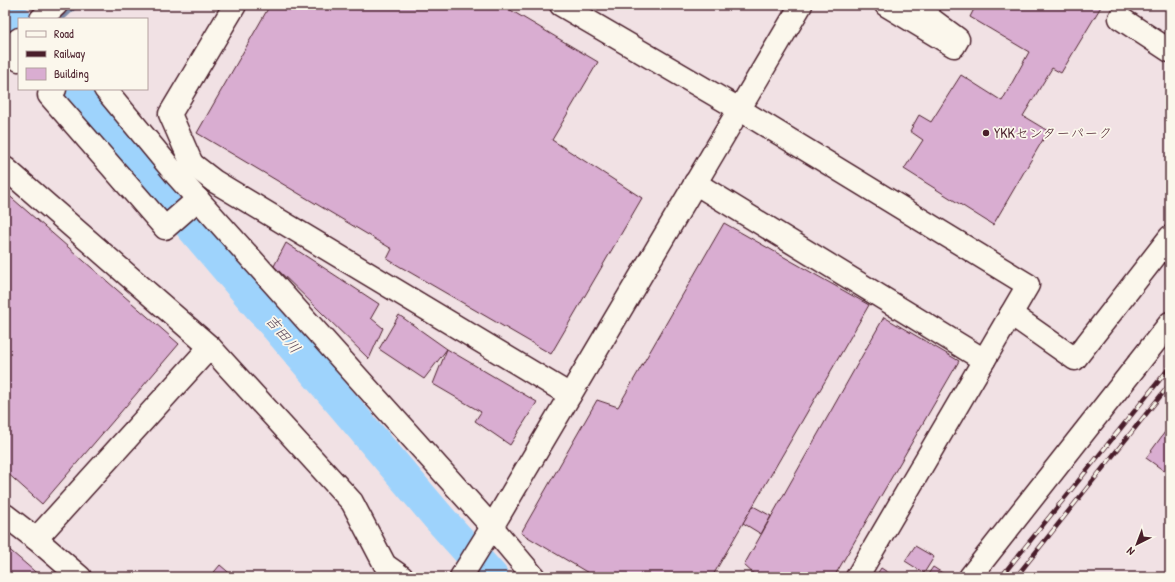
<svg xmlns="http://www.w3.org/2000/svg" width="1175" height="582" font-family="'Patrick Hand','Klee One',sans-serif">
  <rect width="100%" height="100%" fill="#f1e1e4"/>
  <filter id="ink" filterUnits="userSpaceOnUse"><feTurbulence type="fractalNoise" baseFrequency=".025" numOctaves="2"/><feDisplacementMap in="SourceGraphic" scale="8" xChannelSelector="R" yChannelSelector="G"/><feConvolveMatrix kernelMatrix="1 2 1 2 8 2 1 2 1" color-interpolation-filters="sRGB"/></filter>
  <g filter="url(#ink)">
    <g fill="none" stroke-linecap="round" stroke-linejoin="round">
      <path stroke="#7c8ba8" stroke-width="5.5" d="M61,19L76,5"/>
      <g stroke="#9ed3fc" stroke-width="33">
        <path d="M5,9L19,24"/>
        <path d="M75,89L439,518L492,577"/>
      </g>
    </g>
    <g fill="#d9add1" stroke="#4a1f2b">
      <path d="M270,5H502L598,62L552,140L642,198L551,354L387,259L392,249L197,133Z"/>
      <path d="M976,5H1102L1061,73L1052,68L1023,116L1048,131L993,225L904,169L923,140L910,131L919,115L931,122L961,75L1002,101L1029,52L970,17Z"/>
      <path d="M5,192L179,344L42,504L5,471Z"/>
      <path d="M724,223L869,305L712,577H595L521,533L597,400L618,407Z"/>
      <path d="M286,243L379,304L371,318L383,328L369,359L274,266Z"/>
      <path d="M399,315L447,349L424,379L379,349Z"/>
      <path d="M884,317L959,361L834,577H757L744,565Z"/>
      <path d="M447,349L537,402L510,445L475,421L481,412L433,384Z"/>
      <path d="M1170,425V475L1146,458Z"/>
      <path d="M753,506L771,516L761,534L743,523Z"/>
      <path d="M5,546L41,577H5Z"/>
      <path d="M915,546L934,557L924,573L905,561Z"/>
      <path d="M220,565L234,577H210Z"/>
      <path d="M933,567L944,574L943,577H926Z"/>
      <path d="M881,568L895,577H875Z"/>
    </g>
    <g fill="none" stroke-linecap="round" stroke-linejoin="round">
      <defs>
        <g id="minor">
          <path d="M561,5L739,109L1028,285L857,577"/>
          <path d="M886,5L954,46L958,39L931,19L920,5"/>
          <path d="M1120,18L1170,51"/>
          <path d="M41,19L56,5"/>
          <path d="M19,39L9,47L19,60"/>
          <path d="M55,89L49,95L165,228L198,199"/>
          <path d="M105,89L177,176L492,527L534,577"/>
          <path d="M192,164L214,181L570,395"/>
          <path d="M5,168L210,347L352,502L385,565L402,577"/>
          <path d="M181,173L192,164L170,114L235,5"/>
          <path d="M695,183L984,360"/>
          <path d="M1011,314L1075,359L1170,237"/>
          <path d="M5,515L36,539L80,577"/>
          <path d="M36,539L210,347"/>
          <path d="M461,577L489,532L801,5"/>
          <path d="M970,577L1170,323"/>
        </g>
      </defs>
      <use href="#minor" stroke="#4a1f2b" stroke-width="25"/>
      <use href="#minor" stroke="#fbf7ec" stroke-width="22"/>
      <defs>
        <g id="rail">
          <path d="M1001,577L1170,367"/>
          <path d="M1016,577L1170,384"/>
        </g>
      </defs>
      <use href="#rail" stroke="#4a1f2b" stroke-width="4.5"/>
      <use href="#rail" stroke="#fbf7ec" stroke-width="3" stroke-dasharray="9" stroke-linecap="butt"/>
    </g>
  </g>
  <circle fill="#4a1f2b" stroke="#fbf7ec" stroke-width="1.5" cx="986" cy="133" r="4"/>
  <g text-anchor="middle" stroke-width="3.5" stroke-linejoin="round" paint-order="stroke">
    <g font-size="14" fill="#4a1f2b" stroke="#fbf7ec" text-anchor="start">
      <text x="994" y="138">YKKセンターパーク</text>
    </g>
    <g font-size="15" font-style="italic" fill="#5f4c5f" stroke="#fbf7ec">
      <text transform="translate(283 334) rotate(50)" y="5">吉田川</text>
    </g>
  </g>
  <rect width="1175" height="582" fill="none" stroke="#fbf7ec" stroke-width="20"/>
  <rect x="10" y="10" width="1155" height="562" fill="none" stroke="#4a1f2b" stroke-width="1.5" filter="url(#ink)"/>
  <rect x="18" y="18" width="130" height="72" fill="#fbf7ec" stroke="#b4a19f"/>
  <rect x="26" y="31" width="20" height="6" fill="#fbf7ec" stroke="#b4a19f"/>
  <text x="54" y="38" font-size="12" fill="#4a1f2b">Road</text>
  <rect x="26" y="51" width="20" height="6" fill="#4a1f2b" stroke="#b4a19f"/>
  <text x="54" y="58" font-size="12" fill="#4a1f2b">Railway</text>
  <rect x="26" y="68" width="20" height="12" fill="#d9add1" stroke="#b4a19f"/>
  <text x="54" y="78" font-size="12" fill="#4a1f2b">Building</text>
  <g transform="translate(1137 544) rotate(222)" stroke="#fbf7ec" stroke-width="3" paint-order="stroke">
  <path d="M0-3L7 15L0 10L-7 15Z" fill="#4a1f2b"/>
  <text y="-6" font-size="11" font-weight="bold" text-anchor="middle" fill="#4a1f2b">N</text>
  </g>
</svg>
